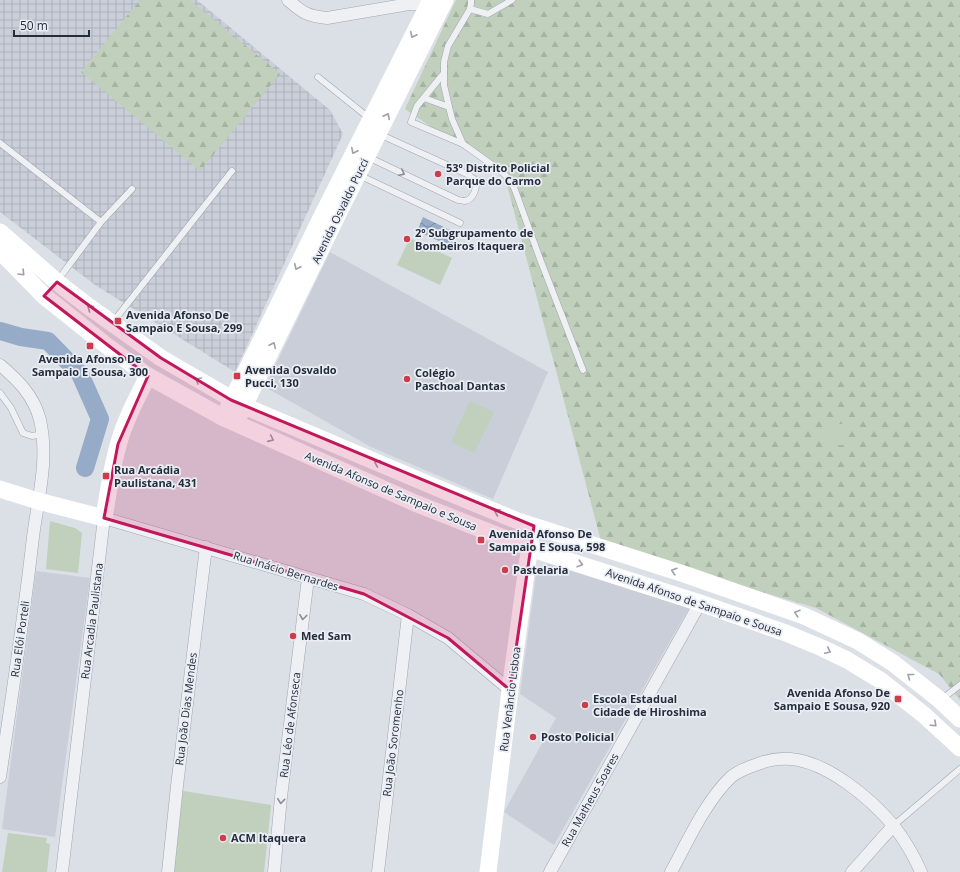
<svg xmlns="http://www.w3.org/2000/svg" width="960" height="872" font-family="'Open Sans',sans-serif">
  <defs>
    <pattern id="industrial-grid" width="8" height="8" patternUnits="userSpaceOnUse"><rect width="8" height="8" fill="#c9ced8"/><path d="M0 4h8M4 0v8" fill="none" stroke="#acb1ba"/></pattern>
    <pattern id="forest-firs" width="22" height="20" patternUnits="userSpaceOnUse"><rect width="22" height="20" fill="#c0d0bc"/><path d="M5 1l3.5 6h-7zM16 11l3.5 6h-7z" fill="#a5b3a2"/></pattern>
    <pattern id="water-waves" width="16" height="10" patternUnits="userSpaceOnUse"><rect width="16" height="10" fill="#95abc7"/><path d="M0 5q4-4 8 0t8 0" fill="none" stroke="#798ba3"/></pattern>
  </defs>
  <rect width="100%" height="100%" fill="#dbdfe6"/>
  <g fill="#c9ced8">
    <path d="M330,252L548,372L493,499L371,447L265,387Z"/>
    <path d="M549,564L689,608L554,845L504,812L556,718L520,694L537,567Z"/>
    <path d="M36,571L90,578L55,837L2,829Z"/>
  </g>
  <path fill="url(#industrial-grid)" d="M0,0H197L330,110L343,134L235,372L95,285L0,212Z"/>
  <g fill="url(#forest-firs)">
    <path d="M140,0H190L280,74L200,171L81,72Z"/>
    <path d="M456,0H960V700L939,674L816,608L602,545L505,177L405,109Z"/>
  </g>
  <g fill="#c0d0bc">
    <path d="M410,238L452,258L440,285L397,265Z"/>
    <path d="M470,401L494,412L474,453L451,442Z"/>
    <path d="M823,424H845L846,445L824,446Z"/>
    <path d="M50,521L75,528L82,533L78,573L46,569Z"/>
    <path d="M183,791L271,805L264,872H174Z"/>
    <path d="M8,833L47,838L46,843L50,844L47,872H2Z"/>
  </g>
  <path fill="url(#water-waves)" d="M423,217L458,234L452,247L417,231Z"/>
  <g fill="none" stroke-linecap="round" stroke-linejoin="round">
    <path stroke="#95abc7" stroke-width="18" d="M0,331L21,337L48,341L80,374L100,419L85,468"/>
    <defs>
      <g id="lane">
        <path d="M471,0V4L470,9L448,46L444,62V85L449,107L452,119L463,144L502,172L511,181L515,190L540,259L583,370"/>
        <path d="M470,9L488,14L512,0"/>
        <path d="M444,73L417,106L411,122L463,144"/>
        <path d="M318,77L369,118"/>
        <path d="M424,98L449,107"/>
        <path d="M0,143L101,222L58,280"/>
        <path d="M368,157L458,200C460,200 462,201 465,201C473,200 479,186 474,179C474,179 469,176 469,175L379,134"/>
        <path d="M359,175L460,223"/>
        <path d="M101,222L132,189"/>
        <path d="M113,322L232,171"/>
        <path d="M0,393L11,408L23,433L32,436L43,434"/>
        <path d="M942,699L960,685"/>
        <path d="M893,826L960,769"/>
      </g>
      <g id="street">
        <path d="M288,0C303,13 307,16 327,18L409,4H421L436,7"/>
        <path d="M0,365C18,380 34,396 40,420C49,459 38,498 33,537C24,617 12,697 0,777"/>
        <path d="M62,872L104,518L364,594L408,615L448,638L510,690"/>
        <path d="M168,872L177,786L206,547"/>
        <path d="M274,872L281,797L308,578"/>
        <path d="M378,872L408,615"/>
        <path d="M550,872L700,603"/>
        <path d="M671,872C688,841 705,802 731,777C738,771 749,767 758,764C768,760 780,758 791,759C827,762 870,798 893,825C904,839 914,856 921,872"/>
        <path d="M852,872L893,826"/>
      </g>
    </defs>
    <use href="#lane" stroke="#a1a6b0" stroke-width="7"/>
    <use href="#street" stroke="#a1a6b0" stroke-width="13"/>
    <use href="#lane" stroke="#eef0f4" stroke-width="6"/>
    <use href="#street" stroke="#eef0f4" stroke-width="12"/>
    <g stroke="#fff" stroke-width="17">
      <path d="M0,232L57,282L88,306L161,358L244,406L435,487L518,521L684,574L804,616L858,641L893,663L940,700L960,719"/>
      <path d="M0,251L44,296L103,343L148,376L224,418L415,503L529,548L700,603L786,633L822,648L847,660L880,680L924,715L960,748"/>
      <path d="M228,408L321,218L431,0"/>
      <path d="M239,416L339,212L445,0"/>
      <path d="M0,489L38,501L104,518C108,494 111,470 118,446C124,422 137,398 148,376"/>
      <path d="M488,872L510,690L531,537"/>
    </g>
  </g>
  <defs><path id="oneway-chevron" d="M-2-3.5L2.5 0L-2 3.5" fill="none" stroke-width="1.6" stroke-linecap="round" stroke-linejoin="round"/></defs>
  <g stroke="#9da0a7">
    <use href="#oneway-chevron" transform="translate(413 35) rotate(117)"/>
    <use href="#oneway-chevron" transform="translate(387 116) rotate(-63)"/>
    <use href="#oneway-chevron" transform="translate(354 151) rotate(117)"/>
    <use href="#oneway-chevron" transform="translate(297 267) rotate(116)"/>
    <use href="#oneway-chevron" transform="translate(22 273) rotate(46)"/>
    <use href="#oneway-chevron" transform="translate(90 308) rotate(-144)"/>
    <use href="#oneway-chevron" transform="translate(273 345) rotate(-64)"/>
    <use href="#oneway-chevron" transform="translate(198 380) rotate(-150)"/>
    <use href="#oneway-chevron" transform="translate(271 439) rotate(24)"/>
    <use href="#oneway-chevron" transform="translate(377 463) rotate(-157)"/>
    <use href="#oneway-chevron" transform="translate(497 512) rotate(-158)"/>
    <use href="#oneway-chevron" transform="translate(580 564) rotate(18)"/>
    <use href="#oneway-chevron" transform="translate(674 571) rotate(-163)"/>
    <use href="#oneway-chevron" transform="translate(797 613) rotate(-161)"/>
    <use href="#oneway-chevron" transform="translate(828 651) rotate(25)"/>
    <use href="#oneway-chevron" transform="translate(910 676) rotate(-142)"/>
    <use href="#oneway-chevron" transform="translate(934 724) rotate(42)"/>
  </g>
  <g stroke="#8a8e98">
    <use href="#oneway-chevron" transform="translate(402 173) rotate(26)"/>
    <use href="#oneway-chevron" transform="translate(303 617) rotate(97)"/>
    <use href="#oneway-chevron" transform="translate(281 801) rotate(96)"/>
  </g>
  <path fill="#c2185b" fill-opacity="0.2" stroke="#c2185b" stroke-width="3" stroke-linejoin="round" d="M57,282L161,358L231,400L534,526L510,690L448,638L364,594L104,518L118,444L148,376L44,296Z"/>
  <g fill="#ce3c4c" stroke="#eaeef4" stroke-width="1.5">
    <circle cx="438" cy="174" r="4"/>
    <circle cx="407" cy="239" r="4"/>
    <rect x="114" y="317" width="8" height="8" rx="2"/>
    <rect x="86" y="342" width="8" height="8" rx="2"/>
    <rect x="233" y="372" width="8" height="8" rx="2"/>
    <circle cx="407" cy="379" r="4"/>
    <rect x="102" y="472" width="8" height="8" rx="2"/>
    <rect x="477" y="536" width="8" height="8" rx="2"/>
    <circle cx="505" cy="570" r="4"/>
    <circle cx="293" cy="636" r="4"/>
    <rect x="894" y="695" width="8" height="8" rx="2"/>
    <circle cx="585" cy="705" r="4"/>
    <circle cx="533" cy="737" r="4"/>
    <circle cx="223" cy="838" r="4"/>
  </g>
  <g text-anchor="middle" stroke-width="3.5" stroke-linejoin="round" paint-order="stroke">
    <g font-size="11" font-weight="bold" fill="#252c3c" stroke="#eaeef4" text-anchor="start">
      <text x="446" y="172">53º Distrito Policial<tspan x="446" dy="13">Parque do Carmo</tspan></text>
      <text x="415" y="237">2º Subgrupamento de<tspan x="415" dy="13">Bombeiros Itaquera</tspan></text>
      <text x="126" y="319">Avenida Afonso De<tspan x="126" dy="13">Sampaio E Sousa, 299</tspan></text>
      <text x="90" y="363" text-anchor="middle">Avenida Afonso De<tspan x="90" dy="13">Sampaio E Sousa, 300</tspan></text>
      <text x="245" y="374">Avenida Osvaldo<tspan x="245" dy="13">Pucci, 130</tspan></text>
      <text x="415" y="377">Colégio<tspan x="415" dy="13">Paschoal Dantas</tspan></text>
      <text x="114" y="474">Rua Arcádia<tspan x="114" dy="13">Paulistana, 431</tspan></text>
      <text x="489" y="538">Avenida Afonso De<tspan x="489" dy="13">Sampaio E Sousa, 598</tspan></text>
      <text x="513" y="574">Pastelaria</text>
      <text x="301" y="640">Med Sam</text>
      <text x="890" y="697" text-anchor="end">Avenida Afonso De<tspan x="890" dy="13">Sampaio E Sousa, 920</tspan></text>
      <text x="593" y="703">Escola Estadual<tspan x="593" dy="13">Cidade de Hiroshima</tspan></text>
      <text x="541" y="741">Posto Policial</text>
      <text x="231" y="842">ACM Itaquera</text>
    </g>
    <g font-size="11" fill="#252c3c" stroke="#eaeef4">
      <text transform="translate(340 211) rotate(-64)" y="4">Avenida Osvaldo Pucci</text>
      <text transform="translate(391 491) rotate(23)" y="4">Avenida Afonso de Sampaio e Sousa</text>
      <text transform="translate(286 571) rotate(17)" y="4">Rua Inácio Bernardes</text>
      <text transform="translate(694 602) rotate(19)" y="4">Avenida Afonso de Sampaio e Sousa</text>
      <text transform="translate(92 621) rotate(-83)" y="4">Rua Arcadia Paulistana</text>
      <text transform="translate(20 639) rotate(-82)" y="4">Rua Elói Porteli</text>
      <text transform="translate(510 699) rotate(-83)" y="4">Rua Venâncio Lisboa</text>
      <text transform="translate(186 709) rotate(-83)" y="4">Rua João Dias Mendes</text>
      <text transform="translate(290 725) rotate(-83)" y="4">Rua Léo de Afonseca</text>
      <text transform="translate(393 743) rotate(-83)" y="4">Rua João Soromenho</text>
      <text transform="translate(590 800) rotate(-61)" y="4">Rua Matheus Soares</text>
    </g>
  </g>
  <path d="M14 30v6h75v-6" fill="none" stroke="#252c3c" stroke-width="2"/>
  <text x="20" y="30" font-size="12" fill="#252c3c" stroke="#eaeef4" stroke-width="3" paint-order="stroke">50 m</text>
</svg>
